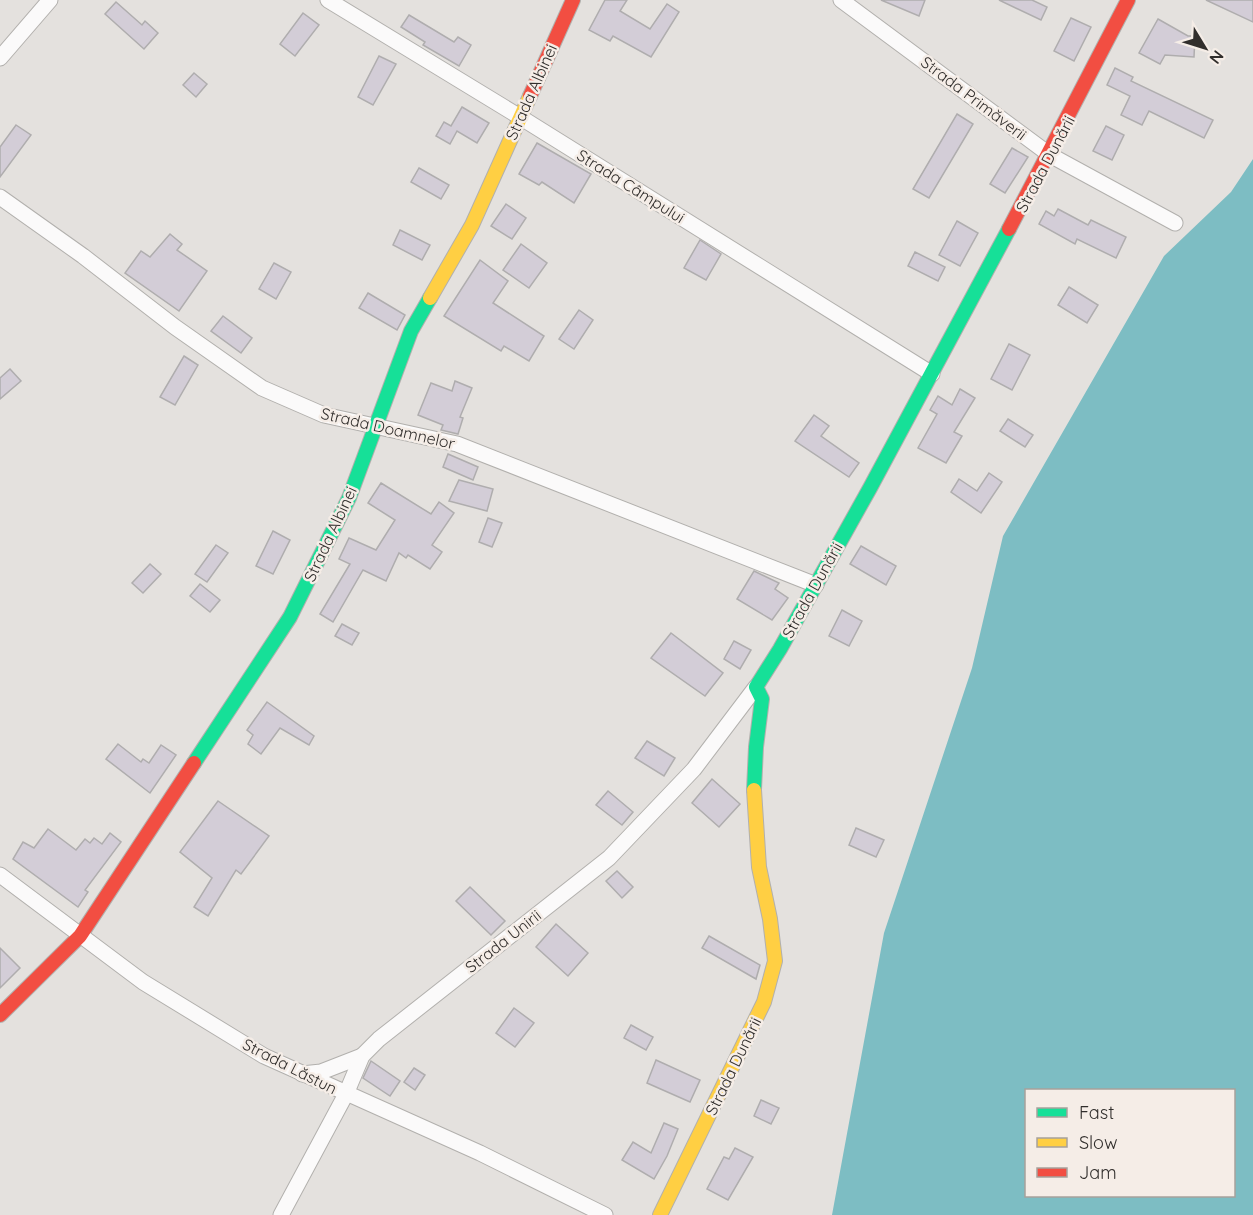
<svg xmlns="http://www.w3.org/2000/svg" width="1253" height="1215" font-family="Quicksand,sans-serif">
  <rect width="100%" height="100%" fill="#e4e1de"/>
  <path fill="#7dbdc3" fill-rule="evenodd" d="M1253,159V1215H832L884,933L972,668L1003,536L1164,256L1231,192ZM1026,1090H1234V1196H1026Z"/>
  <g fill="#d3cdd7" stroke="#afadae" stroke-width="1.5">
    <path d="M605,0H627L620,11L650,29L667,4L679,12L651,57L613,36L610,41L589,30Z"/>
    <path d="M881,0H925L919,16Z"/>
    <path d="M999,0H1032L1047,7L1041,20Z"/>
    <path d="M1206,0H1253V22Z"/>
    <path d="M116,2L142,25L145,21L158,33L144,49L105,14Z"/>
    <path d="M303,13L319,25L295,56L280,44Z"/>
    <path d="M409,15L454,42L458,37L471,45L459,66L423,45L425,42L401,27Z"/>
    <path d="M1071,18L1091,27L1074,61L1054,51Z"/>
    <path d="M1158,19L1188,36H1195L1194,57L1165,55L1160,64L1139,53Z"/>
    <path d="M379,56L396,64L373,105L358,97Z"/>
    <path d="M1115,68L1133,77L1131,81L1213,120L1204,138L1149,111L1142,125L1121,115L1130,96L1107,85Z"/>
    <path d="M194,73L207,84L196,97L183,85Z"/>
    <path d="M462,107L489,123L477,143L457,131L450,144L436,136L444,122L451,126Z"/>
    <path d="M957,114L973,124L929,198L913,189Z"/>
    <path d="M16,125L31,135L0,177V147Z"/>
    <path d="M1106,126L1124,135L1112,160L1093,151Z"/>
    <path d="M537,143L591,174L574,203L542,182L539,185L519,174Z"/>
    <path d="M1012,148L1028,157L1005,193L990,184Z"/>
    <path d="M419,168L449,185L441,199L411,182Z"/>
    <path d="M506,204L526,218L512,239L491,226Z"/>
    <path d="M1058,209L1088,225L1091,220L1126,237L1116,258L1077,239L1075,244L1039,224L1046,211L1054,216Z"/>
    <path d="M957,221L978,233L960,266L939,255Z"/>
    <path d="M400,230L430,245L422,260L393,245Z"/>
    <path d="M170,234L182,244L177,250L207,271L179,311L125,273L141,251L150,257Z"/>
    <path d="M700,240L721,254L706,280L684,268Z"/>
    <path d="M521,244L547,263L529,288L503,270Z"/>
    <path d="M915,252L945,267L938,281L908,266Z"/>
    <path d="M480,260L508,281L493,303L544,336L529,361L504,346L501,351L444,316Z"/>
    <path d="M274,263L291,272L276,299L259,289Z"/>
    <path d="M1069,287L1098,305L1087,323L1058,305Z"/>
    <path d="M368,293L405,315L397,330L359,308Z"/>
    <path d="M579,310L593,320L574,349L559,339Z"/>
    <path d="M223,316L252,338L241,353L211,331Z"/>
    <path d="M1009,344L1030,355L1012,390L991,379Z"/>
    <path d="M184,356L198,365L175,405L160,397Z"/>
    <path d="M10,369L21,381L0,399V378Z"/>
    <path d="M455,381L472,388L460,417L463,418L458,434L441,430L443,425L418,415L431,383L452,391Z"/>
    <path d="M960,389L975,398L954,432L962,436L946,463L918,448L937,414L930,410L938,396L952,405Z"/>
    <path d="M814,415L829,426L821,436L859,463L849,477L795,441Z"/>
    <path d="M1008,419L1033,435L1025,447L1000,431Z"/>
    <path d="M448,454L478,467L473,480L443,467Z"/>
    <path d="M989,473L1002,482L981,513L951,492L959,479L977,491Z"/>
    <path d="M459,480L493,489L487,511L449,501Z"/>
    <path d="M381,483L431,514L439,502L454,513L432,545L442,552L430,569L408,555L406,558L399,553L386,581L363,570L333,622L320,614L350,564L339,559L349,538L376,550L395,520L368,503Z"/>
    <path d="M488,518L502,523L492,547L479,542Z"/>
    <path d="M273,531L290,540L273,574L256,566Z"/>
    <path d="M216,545L228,553L207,582L195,574Z"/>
    <path d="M861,546L896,566L886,585L850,564Z"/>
    <path d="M150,564L161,574L143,593L132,583Z"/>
    <path d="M754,571L779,583L775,589L788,598L772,620L737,599Z"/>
    <path d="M200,584L220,600L210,612L190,596Z"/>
    <path d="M842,610L862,621L849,646L829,636Z"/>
    <path d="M342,624L359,633L352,645L335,636Z"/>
    <path d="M671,633L723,673L705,696L651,658Z"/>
    <path d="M734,641L751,650L740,669L724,659Z"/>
    <path d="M267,702L314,736L309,745L280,728L261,754L248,744L253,735L247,730Z"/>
    <path d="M647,741L675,758L664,776L635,758Z"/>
    <path d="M118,744L141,762L143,759L149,763L161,745L176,755L150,793L106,759Z"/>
    <path d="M712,779L740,804L719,827L692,803Z"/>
    <path d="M608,791L633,812L622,825L596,805Z"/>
    <path d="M218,801L269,836L241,874L236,870L208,916L194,907L212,878L180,852Z"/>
    <path d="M856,828L884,840L876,857L849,845Z"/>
    <path d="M48,829L76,850L85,839L90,843L94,838L102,844L110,833L121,842L85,890L88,892L78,907L13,859L23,842L34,848Z"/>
    <path d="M617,871L633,887L622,898L606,881Z"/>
    <path d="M470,887L505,921L491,935L456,901Z"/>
    <path d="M556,924L588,953L568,976L536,947Z"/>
    <path d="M709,936L760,965L756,979L702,948Z"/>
    <path d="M0,948L20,968L0,988Z"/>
    <path d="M514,1008L534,1023L515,1047L496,1033Z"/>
    <path d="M631,1025L653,1037L646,1050L624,1038Z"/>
    <path d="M656,1060L700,1080L690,1102L647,1083Z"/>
    <path d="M371,1061L400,1081L390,1096L363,1078Z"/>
    <path d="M414,1068L425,1075L415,1090L404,1082Z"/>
    <path d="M761,1100L779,1108L771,1124L754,1116Z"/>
    <path d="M664,1123L678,1129L667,1156L654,1179L622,1160L633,1142L651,1153Z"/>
    <path d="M735,1148L753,1157L728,1200L707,1189L724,1157L729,1159Z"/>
  </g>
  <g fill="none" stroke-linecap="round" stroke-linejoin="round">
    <defs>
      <g id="street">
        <path d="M328,0L520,117L932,374"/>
        <path d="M841,0L1050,155L1175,223"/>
        <path d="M0,58L50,0"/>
        <path d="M0,197L83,256L175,327L262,388L324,415L457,444L816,585"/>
        <path d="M0,875L143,982L264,1056L480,1153L605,1215"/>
        <path d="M302,1074L321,1072L362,1056"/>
        <path d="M281,1215L346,1094L362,1056L379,1039L609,858L694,769L756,687"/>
      </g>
      <g id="fast">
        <path d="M194,763L290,617L349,498L411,331L430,298"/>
        <path d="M754,790L756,747L762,699L756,687L780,649L870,488L1009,229"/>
      </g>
      <g id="slow">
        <path d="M430,298L472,225L530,96"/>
        <path d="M660,1215L764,1002L775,961L770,919L759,867L754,790"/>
      </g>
      <g id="jam">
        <path d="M530,96L573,0"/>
        <path d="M1009,229L1128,0"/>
        <path d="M0,1015L80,936L194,763"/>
      </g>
    </defs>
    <use href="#street" stroke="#b2b0ad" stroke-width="17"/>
    <use href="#fast" stroke="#b2b0ad" stroke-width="16"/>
    <use href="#slow" stroke="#b2b0ad" stroke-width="16"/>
    <use href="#jam" stroke="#b2b0ad" stroke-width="16"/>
    <use href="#street" stroke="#fbfafa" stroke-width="15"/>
    <use href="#fast" stroke="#16e098" stroke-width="14"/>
    <use href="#slow" stroke="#ffcf43" stroke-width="14"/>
    <use href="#jam" stroke="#f24e42" stroke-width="14"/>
  </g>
  <g text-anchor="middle" stroke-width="5" stroke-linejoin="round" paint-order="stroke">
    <g font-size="16" fill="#312e2c" stroke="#f5ede7">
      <text transform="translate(531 92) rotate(-66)" y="6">Strada Albinei</text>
      <text transform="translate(974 98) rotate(37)" y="6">Strada Primăverii</text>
      <text transform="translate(1045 164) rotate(-62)" y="6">Strada Dunării</text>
      <text transform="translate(631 186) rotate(32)" y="6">Strada Câmpului</text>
      <text transform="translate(388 428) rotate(13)" y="6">Strada Doamnelor</text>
      <text transform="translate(330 534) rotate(-65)" y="6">Strada Albinei</text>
      <text transform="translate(812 590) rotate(-61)" y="6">Strada Dunării</text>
      <text transform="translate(503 941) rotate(-38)" y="6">Strada Unirii</text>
      <text transform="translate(290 1066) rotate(27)" y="6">Strada Lăstun</text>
      <text transform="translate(733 1066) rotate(-64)" y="6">Strada Dunării</text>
    </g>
  </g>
  <rect x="1025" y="1089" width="210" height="108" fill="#f5ede7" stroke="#a7a19c" stroke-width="1.5"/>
  <rect x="1037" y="1108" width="30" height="9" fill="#16e098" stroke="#a7a19c" stroke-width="1.5"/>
  <text x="1079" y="1119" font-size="18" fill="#312e2c">Fast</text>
  <rect x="1037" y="1138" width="30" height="9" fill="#ffcf43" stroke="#a7a19c" stroke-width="1.5"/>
  <text x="1079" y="1149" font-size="18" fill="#312e2c">Slow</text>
  <rect x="1037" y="1168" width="30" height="9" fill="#f24e42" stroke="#a7a19c" stroke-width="1.5"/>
  <text x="1079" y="1179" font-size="18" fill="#312e2c">Jam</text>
  <g transform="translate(1205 48) rotate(128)" stroke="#f5ede7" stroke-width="4.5" paint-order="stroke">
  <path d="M0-4.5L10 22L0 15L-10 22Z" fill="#312e2c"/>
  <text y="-9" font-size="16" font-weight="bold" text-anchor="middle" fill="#312e2c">N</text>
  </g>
</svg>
